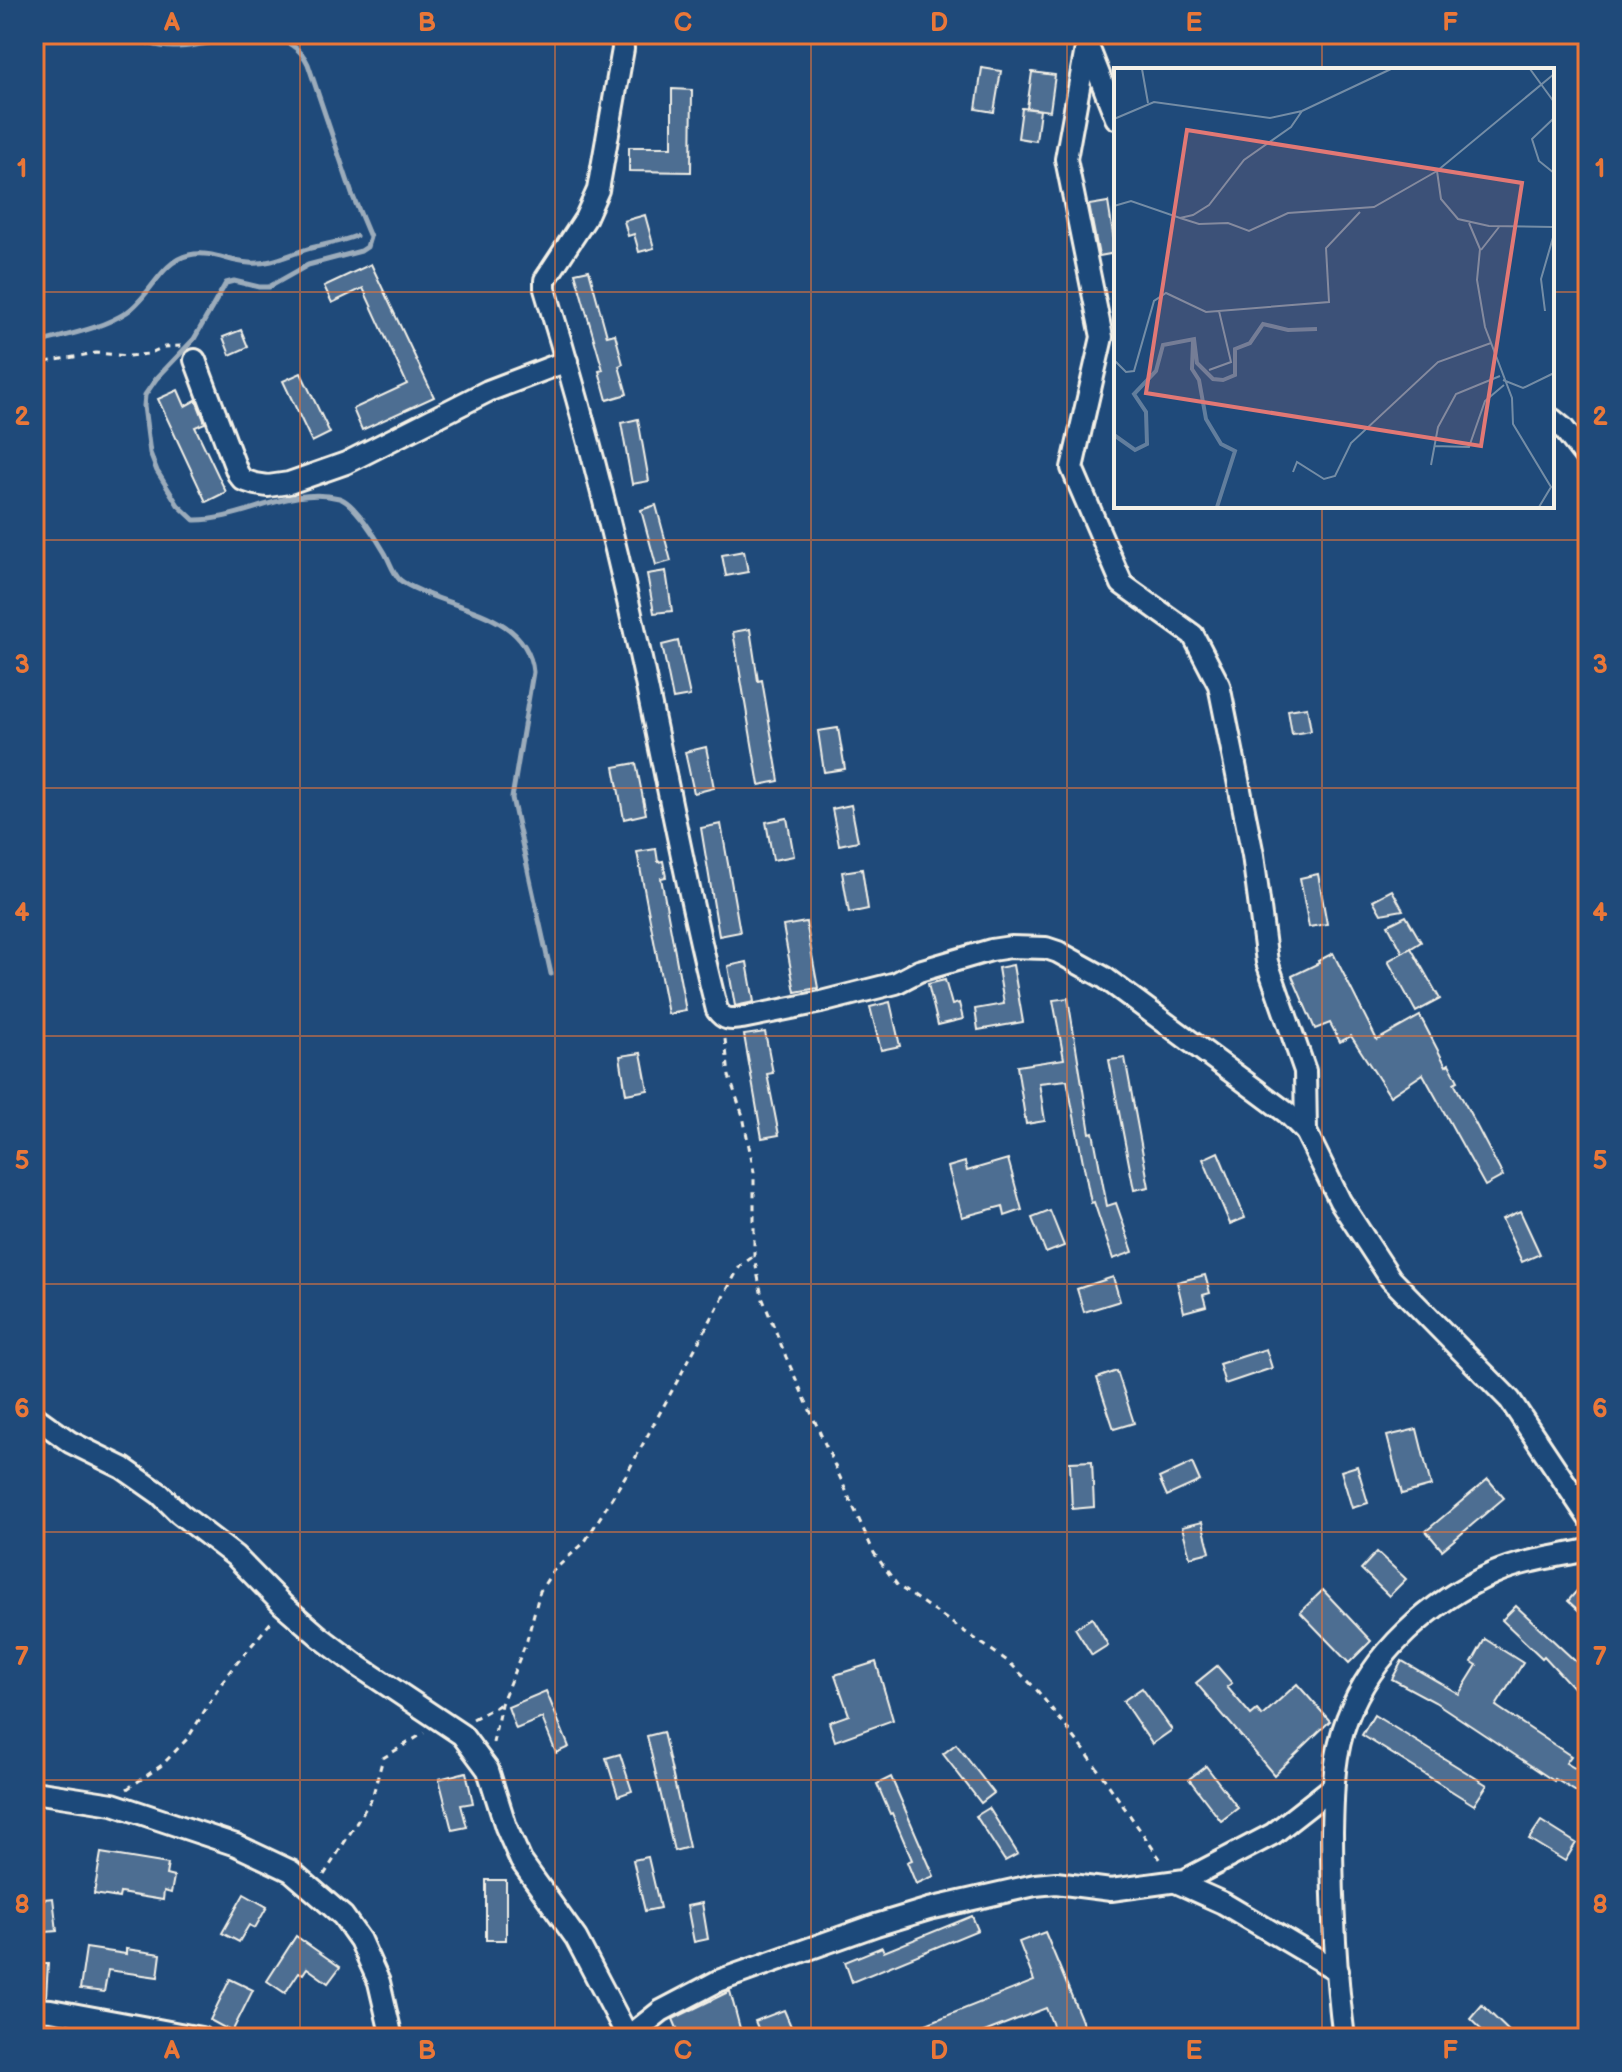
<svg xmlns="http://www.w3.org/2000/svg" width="1622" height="2072" font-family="'Balsamiq Sans',sans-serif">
  <rect width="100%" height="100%" fill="#1f4a7a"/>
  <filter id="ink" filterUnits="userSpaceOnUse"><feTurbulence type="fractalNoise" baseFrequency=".0125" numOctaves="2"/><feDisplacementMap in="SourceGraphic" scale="16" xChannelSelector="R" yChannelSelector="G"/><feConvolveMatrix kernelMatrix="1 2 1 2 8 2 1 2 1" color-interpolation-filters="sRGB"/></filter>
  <g filter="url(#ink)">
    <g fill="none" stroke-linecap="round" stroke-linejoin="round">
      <g stroke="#9cacbb" stroke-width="5">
        <path d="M125,34C140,41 156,47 173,47C213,48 284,14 308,64L352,194L370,237L367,247L361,251L308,265L269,287H259L234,281L226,283L194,339L156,379L145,395L144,406L150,453L157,471L178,505L194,520C242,521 291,485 339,498C354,502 377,539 385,553C390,562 393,573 400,580C407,586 419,590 427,594C468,611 528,619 533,672L512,798L551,974"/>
        <path d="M34,344C65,335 99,330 127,312C150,297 161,261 189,255C212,250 228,262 249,263C273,265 293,252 315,247C331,243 340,242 356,236"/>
      </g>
    </g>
    <g fill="#4d6e92" stroke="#f4f1e8" stroke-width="2">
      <path d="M982,68L1001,71L994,112L976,109Z"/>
      <path d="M1032,72L1055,75L1050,111L1027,108Z"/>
      <path d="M672,89L692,90L691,172L629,171V147H672Z"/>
      <path d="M1022,108L1040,110L1036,141L1018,138Z"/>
      <path d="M1108,202L1116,253L1099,256L1089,205Z"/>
      <path d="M645,215L654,248L639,252L634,234L628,236L624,221Z"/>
      <path d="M371,264L434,397L362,430L353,409L407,384L363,288L332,303L324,286Z"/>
      <path d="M589,270L607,336L615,334L623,364L619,366L627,394L607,400L599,371L603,370L575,273Z"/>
      <path d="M241,330L248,347L230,355L223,337Z"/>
      <path d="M301,373L330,433L312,442L283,381Z"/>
      <path d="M178,390L185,406L196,400L205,423L195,427L226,492L206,502L158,399Z"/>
      <path d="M638,419L649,481L632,484L621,423Z"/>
      <path d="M656,505L671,561L656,565L641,510Z"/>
      <path d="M744,551L748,572L726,576L722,555Z"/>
      <path d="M666,571L672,611L654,613L647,574Z"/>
      <path d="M750,629L758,681L762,680L779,781L759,785L733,632Z"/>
      <path d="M678,641L690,696L673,699L662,645Z"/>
      <path d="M1307,707L1311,731L1292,734L1288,710Z"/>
      <path d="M838,728L845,769L824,772L818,731Z"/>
      <path d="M706,747L714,788L694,793L685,752Z"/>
      <path d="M636,763L646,814L624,819L614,767Z"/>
      <path d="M851,805L858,841L839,845L832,809Z"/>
      <path d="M787,818L794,856L773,860L766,822Z"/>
      <path d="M721,824L740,932L719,936L701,828Z"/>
      <path d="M656,849L658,862L663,861L666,877L661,878L686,1011L668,1014L637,852Z"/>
      <path d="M862,869L868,909L849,913L842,872Z"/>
      <path d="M1318,874L1327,924L1309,927L1300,878Z"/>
      <path d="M1392,890L1403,910L1381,914L1373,900Z"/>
      <path d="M1406,916L1421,942L1403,953L1388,925Z"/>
      <path d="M806,922L818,988L795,992L783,926Z"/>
      <path d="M1411,948L1440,999L1416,1012L1388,961Z"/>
      <path d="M1333,953L1377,1040L1420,1016L1446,1066L1449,1064L1458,1081L1454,1083L1503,1176L1485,1186L1423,1074L1390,1096L1351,1036L1340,1042L1330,1023L1315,1029L1292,976L1319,963L1318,961Z"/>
      <path d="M747,962L754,1002L735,1006L728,966Z"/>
      <path d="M1013,965L1023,1022L978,1030L975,1009L1004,1004L998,968Z"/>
      <path d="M945,980L952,1005L959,1003L963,1019L938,1025L928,984Z"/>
      <path d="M1068,998L1090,1133L1093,1132L1107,1206L1116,1203L1133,1252L1113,1259L1094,1202L1091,1203L1067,1080L1039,1083L1045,1121L1026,1124L1017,1066L1064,1059L1053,1000Z"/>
      <path d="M890,1002L900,1046L881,1050L870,1007Z"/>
      <path d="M765,1032L773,1073L767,1074L779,1135L762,1138L744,1035Z"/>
      <path d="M641,1053L648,1090L626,1094L620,1056Z"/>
      <path d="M1125,1058L1149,1187L1134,1190L1109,1060Z"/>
      <path d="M1218,1152L1245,1218L1230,1224L1203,1159Z"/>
      <path d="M1008,1159L1022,1210L1005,1216L1003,1206L962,1217L948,1167L965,1162L967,1171Z"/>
      <path d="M1050,1211L1064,1246L1046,1253L1032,1218Z"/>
      <path d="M1520,1211L1540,1254L1522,1262L1502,1219Z"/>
      <path d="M1205,1275L1210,1293L1203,1295L1206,1306L1184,1312L1177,1282Z"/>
      <path d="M1113,1277L1120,1301L1084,1312L1077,1289Z"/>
      <path d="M1266,1349L1272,1368L1225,1384L1219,1364Z"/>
      <path d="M1117,1371L1134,1423L1114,1429L1097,1378Z"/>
      <path d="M1417,1429L1431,1486L1402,1494L1387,1436Z"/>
      <path d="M1092,1461L1094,1507L1072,1509L1070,1462Z"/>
      <path d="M1192,1463L1200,1481L1167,1496L1159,1478Z"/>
      <path d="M1357,1466L1368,1503L1352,1508L1341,1471Z"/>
      <path d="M1488,1479L1504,1498L1442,1550L1426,1531Z"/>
      <path d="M1202,1522L1210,1552L1190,1557L1182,1527Z"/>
      <path d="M1377,1552L1406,1579L1389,1596L1361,1569Z"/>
      <path d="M1588,1578V1619L1568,1601Z"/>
      <path d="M1323,1590L1371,1641L1349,1663L1300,1612Z"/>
      <path d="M1516,1606L1588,1673V1704L1544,1656L1542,1658L1502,1620Z"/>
      <path d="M1092,1618L1108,1645L1092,1655L1075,1628Z"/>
      <path d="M1485,1639L1523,1663L1496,1706L1571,1756L1566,1763L1588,1776V1799L1555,1779L1554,1781L1435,1702L1392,1679L1402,1661L1459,1694L1477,1665L1472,1662Z"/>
      <path d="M876,1662L893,1720L835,1741L829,1722L849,1715L835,1675Z"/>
      <path d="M1217,1666L1232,1683L1227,1687L1251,1715L1257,1710L1262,1716L1297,1684L1330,1721L1274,1775L1196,1683Z"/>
      <path d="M1142,1688L1172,1730L1152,1744L1123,1701Z"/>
      <path d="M546,1691L569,1747L556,1753L542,1718L516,1729L508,1707Z"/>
      <path d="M1374,1715L1487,1785L1474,1805L1362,1735Z"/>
      <path d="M663,1732L689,1847L674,1851L647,1736Z"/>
      <path d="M956,1744L994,1793L981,1803L943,1754Z"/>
      <path d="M620,1754L632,1791L618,1796L606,1758Z"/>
      <path d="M1206,1766L1238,1808L1221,1821L1189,1779Z"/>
      <path d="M466,1772L473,1803L461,1805L467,1827L452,1830L439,1779Z"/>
      <path d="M891,1777L934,1876L916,1884L907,1862L912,1860L892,1813L890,1814L877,1784Z"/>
      <path d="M989,1808L1018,1854L1005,1861L976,1816Z"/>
      <path d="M1541,1821L1576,1843L1565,1861L1529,1839Z"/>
      <path d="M101,1853L168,1864L166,1875L174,1877L171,1893L164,1891L163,1900L120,1893L119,1898L94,1894Z"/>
      <path d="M648,1857L660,1908L645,1911L633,1860Z"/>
      <rect x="486" y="1880" width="20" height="60"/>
      <path d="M244,1894L267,1907L255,1928L249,1925L239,1942L222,1933Z"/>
      <path d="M53,1898L57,1931L34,1933V1900Z"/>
      <path d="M702,1903L708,1939L694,1942L687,1906Z"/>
      <path d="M972,1916L978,1930L852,1982L845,1962L882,1947L884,1952Z"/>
      <path d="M1045,1932L1089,2038H1058L1046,2008L969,2038H891L1034,1981L1019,1942Z"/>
      <path d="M296,1936L340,1967L328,1983L307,1968L303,1974L299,1972L285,1993L267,1981Z"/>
      <path d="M86,1948L126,1954V1949L161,1954L158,1977L108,1970L104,1992L80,1989Z"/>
      <path d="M34,1964H48L46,1997L34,1996Z"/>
      <path d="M230,1979L253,1990L232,2032L210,2020Z"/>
      <path d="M730,1991L741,2032L721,2038H681L673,2019Z"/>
      <path d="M1482,2005L1516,2038H1490L1470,2019Z"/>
      <path d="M784,2010L796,2038H762L755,2021Z"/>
    </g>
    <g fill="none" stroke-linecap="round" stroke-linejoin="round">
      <defs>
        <g id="minor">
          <path d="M622,34L623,49L598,190L585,219L545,280V289C589,432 625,579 655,725C675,821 693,916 717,1010C724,1020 730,1020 742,1018L821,1002L896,983L919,971L991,950L1011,947L1046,948L1058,952L1105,978L1287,1113L1306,1132"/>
          <path d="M1087,43L1066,159L1102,337L1072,468L1122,584L1193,635L1219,685L1253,855L1267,962L1305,1071L1306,1132L1340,1201L1391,1279L1510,1400L1588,1517"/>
          <path d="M1087,44L1116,118"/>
          <path d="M195,360L238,474L243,480L255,484L268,486L289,483L346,463L488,391L567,361"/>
          <path d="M1552,419L1563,428L1588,460"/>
          <path d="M34,1416L70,1442L123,1468L160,1494L179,1513L235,1556L283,1605L320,1637L357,1665L462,1735L488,1770L506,1827L521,1861L576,1938L628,2037"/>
          <path d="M34,1792L113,1804L236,1845L291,1871L343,1916L360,1940L379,1982L392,2038"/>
          <path d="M1176,1882L1223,1903L1338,1971"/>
          <path d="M34,2009L51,2010L201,2038"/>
          <path d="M627,2038L661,2011L718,1981L876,1925L929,1909L1035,1885L1056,1883L1111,1890L1185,1880L1273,1834L1333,1787"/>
          <path d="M1344,2038C1335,1970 1332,1901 1332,1832C1333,1794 1333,1755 1347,1719C1372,1653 1431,1601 1494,1573C1524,1560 1556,1557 1588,1550"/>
        </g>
      </defs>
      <use href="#minor" stroke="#f4f1e8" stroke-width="26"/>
      <g stroke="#f4f1e8" stroke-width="3" stroke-dasharray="6 6" stroke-linecap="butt">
        <path d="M34,364L96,353L129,356L148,354L164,347L182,346"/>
        <path d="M725,1039L729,1076L743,1116L754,1172V1256L762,1297L786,1357L874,1553L898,1586L1009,1662L1036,1689L1085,1751L1163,1863"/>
        <path d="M473,1719L501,1704"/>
        <path d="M493,1743L501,1704L527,1640L540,1591L553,1571L584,1543L596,1524L626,1475L740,1266L754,1256"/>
        <path d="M127,1789L162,1765L188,1738L226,1676L272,1621"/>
        <path d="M324,1875L372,1798L383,1758L424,1733"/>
      </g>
      <use href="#minor" stroke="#1f4a7a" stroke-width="20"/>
    </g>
  </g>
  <path fill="none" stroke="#ea7738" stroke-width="2" stroke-opacity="0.55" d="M300,34V2038M555,34V2038M811,34V2038M1067,34V2038M1322,34V70M34,292H1116M1552,292H1588M1322,506V2038M34,540H1588M34,788H1588M34,1036H1588M34,1284H1588M34,1532H1588M34,1780H1588"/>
  <g transform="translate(1114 68)">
    <rect width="440" height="440" fill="#1f4a7a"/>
    <path fill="none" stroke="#627e9d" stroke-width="4" d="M79,273L78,301L85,312L92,351L107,376L121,383L103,439M0,367L21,382L33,376L32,344L20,326L42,303L49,277L80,271L83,295L99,311L109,312L121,307V281L136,275L149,256L174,262L203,261"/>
    <path fill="none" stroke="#748da6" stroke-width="2" d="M28,1L34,35M416,1L440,34M440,50L418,71L425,93L440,105M0,51L40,34L156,50L188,43L277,1M323,103L327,131L344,151L375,158L440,159M0,138L17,133L66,150L79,147L95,137L130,92L177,59L188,43M66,150L85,156L114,155L135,163L174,145L260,139L323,103L440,6M355,155L366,181L363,212L371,259L398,330L399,356L437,419L425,439M367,182L385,159M431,243L427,211L440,166M0,292L12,304L20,303L40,233L52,225L92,244L215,234L212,180L246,144M95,302L117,294L105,243M389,312L409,320L440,305M320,378L355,379L371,333L390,317M317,397L324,359L342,326L386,308M179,404L183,394L210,411L221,408L237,375L324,294L377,275"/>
    <path fill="#e27875" fill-opacity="0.15" stroke="#e27875" stroke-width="4" d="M73,62L408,115L367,378L32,325Z"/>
    <rect width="440" height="440" fill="none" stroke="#f4f1e8" stroke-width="4"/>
  </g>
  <rect width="1622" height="2072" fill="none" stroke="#1f4a7a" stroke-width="88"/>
  <rect x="44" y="44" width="1534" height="1984" fill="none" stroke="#ea7738" stroke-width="3"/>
  <g font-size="26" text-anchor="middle" font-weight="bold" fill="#ea7738">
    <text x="172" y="31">A</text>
    <text x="427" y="31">B</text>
    <text x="683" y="31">C</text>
    <text x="939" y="31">D</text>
    <text x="1194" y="31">E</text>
    <text x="1450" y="31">F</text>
    <text x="22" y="177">1</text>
    <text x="1600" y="177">1</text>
    <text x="22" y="425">2</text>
    <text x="1600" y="425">2</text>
    <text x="22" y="673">3</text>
    <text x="1600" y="673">3</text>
    <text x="22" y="921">4</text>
    <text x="1600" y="921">4</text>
    <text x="22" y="1169">5</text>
    <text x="1600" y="1169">5</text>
    <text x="22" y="1417">6</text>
    <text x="1600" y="1417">6</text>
    <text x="22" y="1665">7</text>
    <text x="1600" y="1665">7</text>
    <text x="22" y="1913">8</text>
    <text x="1600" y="1913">8</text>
    <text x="172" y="2059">A</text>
    <text x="427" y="2059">B</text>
    <text x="683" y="2059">C</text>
    <text x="939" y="2059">D</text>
    <text x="1194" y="2059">E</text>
    <text x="1450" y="2059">F</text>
  </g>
</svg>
